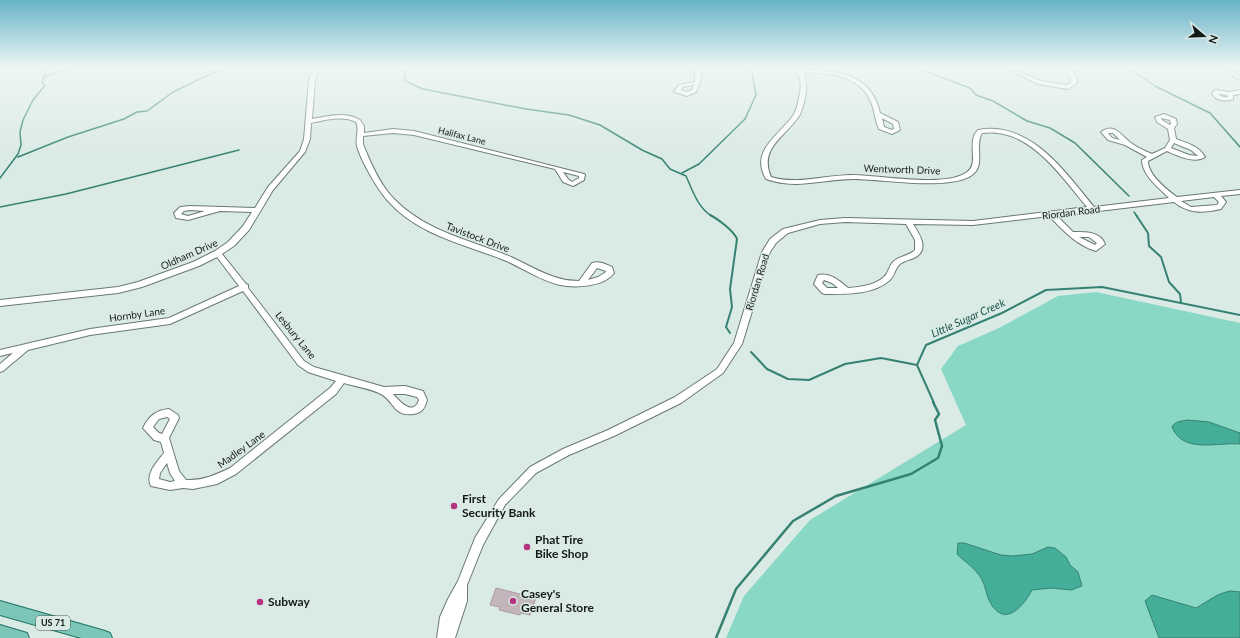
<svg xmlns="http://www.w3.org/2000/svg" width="1240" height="638" font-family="Lato,sans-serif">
  <rect width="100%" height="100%" fill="#daeae5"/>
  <path fill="#89d7c5" d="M1096,292L1240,323V638H726L744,596L810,520L966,425L941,369L958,346L999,328L1058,296Z"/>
  <g fill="#45ae99" stroke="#368272">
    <path d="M1188,420L1209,422L1240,433V444C1217,442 1183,454 1172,427C1175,421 1182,421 1188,420Z"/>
    <path d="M958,543H964L1001,555L1012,556L1032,554L1048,547L1055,548L1066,557L1070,565L1078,572L1082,586L1071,590L1051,588L1032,590C1024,605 1006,628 991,604C986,596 986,586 981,578C975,568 965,562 957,554Z"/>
    <path d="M1231,591L1240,592V638H1159L1145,601L1152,595L1196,608C1209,601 1217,593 1231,591Z"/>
  </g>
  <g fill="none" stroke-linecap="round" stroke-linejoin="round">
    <g stroke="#368272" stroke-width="1.5">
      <path d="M404,68L405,81L423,89L526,109L569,115L600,125L642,150L662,159L670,169L686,176C692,189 698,209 712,216"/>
      <path d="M917,68L970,88L976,95L993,101L1027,121L1050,128L1075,143L1129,196"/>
      <path d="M1129,68L1155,86L1210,113L1240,147"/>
      <path d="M44,77L70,68"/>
      <path d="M18,157L68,137L124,119L137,112L147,111L173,92L223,68"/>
      <path d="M682,173L699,164L745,119L756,95L751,68"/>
      <path d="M0,178L18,154L21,145L20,132L23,120L33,100L45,85L42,83L47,69L45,68"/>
      <path d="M0,207L66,194L239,150"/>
      <path d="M1134,212L1137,216"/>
    </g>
    <g stroke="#368272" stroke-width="2">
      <path d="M710,215C718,219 734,231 737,239L730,289L732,307L726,327L730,333"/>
      <path d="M1136,215L1148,233L1149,246L1161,257L1169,282L1180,294L1181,302"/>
      <path d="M751,352L767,369L788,379L809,380L845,364L881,358L917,365"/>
      <path d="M934,403L917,365L926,345L1002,313L1046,290L1102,287L1240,315"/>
    </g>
    <path stroke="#368272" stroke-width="2.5" d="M716,638L736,589L793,521L836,496L911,474L938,458L942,446L935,420L939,414L933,402"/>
  </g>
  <path fill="#c2b5bb" stroke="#aa9da3" d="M496,588L536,598L530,615L521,613L520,615L499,610L500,607L490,605Z"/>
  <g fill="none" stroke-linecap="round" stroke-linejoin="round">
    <defs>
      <g id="minor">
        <path d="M314,68H320L315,80L312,119C327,116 346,111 360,120L364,126V133L393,129L414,131L584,174L585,175L584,180L573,186L563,182L555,169L414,135L393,133L363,136V144L365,149C372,166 381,186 394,199C426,232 471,240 511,257C533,267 553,281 579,281L592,263C600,261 605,264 612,267L614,273C604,287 575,288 560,285C539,280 523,268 504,260C464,244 418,235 388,201C378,190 361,161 357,146C355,138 360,130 356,122C343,115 325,120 311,123L310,139L305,152L273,190L249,230L234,246L222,254L246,284L248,285V288L304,361L314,367L384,387L405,386L423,391L427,400C425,408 422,413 413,414C394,417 394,401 381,394C372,389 354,386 344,383L336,394L236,474L217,484L193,489L183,488L170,490L151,486C145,474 157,462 164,453L161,442L154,440L143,428C149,416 156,410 169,409L178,415L179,418L169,438L179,471L186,480C202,481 215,475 230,468L330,388L336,381L308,372L298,365L243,291L170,324L90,335L28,350L3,371L0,372V364L13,353L0,356V350L90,329L169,318L239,286L217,257L199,266L142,287L118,293L0,306V300L118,287L138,282L193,262L215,251L228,242L243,226L252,212L220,211L188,220L176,218L174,213L180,207L190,206L255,208L268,187L300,151L304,139L309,80ZM563,172L579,176V178L572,182L568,179ZM190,210L205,211L188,216L181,214L184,211ZM597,268L606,271V272L598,277L588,280ZM393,394H405L417,397L419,400C413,417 399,401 393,394ZM167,417L170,419L162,434L159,433L153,427L159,419ZM167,463L170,473L175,481L170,482L159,479L160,473Z"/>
        <path d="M695,68H701C702,76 700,84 696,92L687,96L675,92L674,91L679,85L695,82ZM694,85L692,90L687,92L681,90L683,87Z"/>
        <path d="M795,68H801L802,70C836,69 872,74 880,113L898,122L900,130L892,134L879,129C875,121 875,111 871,102C860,76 829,72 804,73C807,82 807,89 805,98C803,105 802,113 797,119C783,138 759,149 771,177C798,185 825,175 852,175C879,175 947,188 967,172C977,165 971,151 973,141C973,136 975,133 978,130C1030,120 1065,172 1094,207L1169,198C1159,188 1142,175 1142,160L1147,157L1125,145L1108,140L1101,132C1115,122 1121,136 1131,143C1138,148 1145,151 1152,154L1165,148L1170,140L1168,129L1157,122L1155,117L1164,114L1176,119L1177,124L1174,128L1176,139C1187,143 1199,146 1205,157C1195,164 1178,156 1167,151L1148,161C1148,175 1166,189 1177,197L1240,190V194L1221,196L1226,202L1221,209C1203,213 1189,214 1174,202L1057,216L1073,232C1084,232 1100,231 1105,244L1096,251C1076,245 1064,231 1049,216L973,225L913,224C920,235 930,250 914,258C909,260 904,261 900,264C895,268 895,275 890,280C873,295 847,294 825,294L822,293L814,284L818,275C830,272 840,281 848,288C860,287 880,285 887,273C889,269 890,265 893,262C899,256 909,256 915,250V240L906,224L845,222L820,224L788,233L776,243L770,252L742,344L723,373L681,403L614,436L569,455L536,473L505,505L483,545L467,585V601L455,638H437L440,617L448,599L458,581L475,538L499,499L530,467L563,449L608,430L675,397L717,369L734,343L762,252L770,239L783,229L820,220L845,218L973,221L1087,207C1065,181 1035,136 997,133C992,132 987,133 982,133C974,146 986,165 972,175C950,191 881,179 854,179C822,179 797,190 766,179C750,151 777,137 792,117C796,112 798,104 799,97C802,86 801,78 795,68ZM882,118L893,124L894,129L892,130L884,127ZM1161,118L1170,120L1171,124L1170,125L1162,120ZM1108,133H1113L1120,140L1112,138ZM1174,143L1191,150L1198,156L1189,155L1171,148ZM1214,197L1219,202L1217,205L1191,207L1181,201ZM1079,237H1089L1097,243L1095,245ZM824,280L832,283L838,288H827L822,283Z"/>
        <path d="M1005,68H1012L1041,81L1067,85L1071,82V78L1064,68H1070L1077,78V83L1068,89L1038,84Z"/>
        <path d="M1221,68H1227L1240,76V80Z"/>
        <path d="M1216,90L1230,92L1240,90V94L1233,95V99C1225,102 1217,101 1212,94L1214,91ZM1218,94L1227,95L1228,97H1223Z"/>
      </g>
      <g id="major">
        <path d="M0,601L105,631L110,633L112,638H81L0,615Z"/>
        <path d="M0,625L27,633L29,638H0Z"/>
      </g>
    </defs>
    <use href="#minor" stroke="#6a7874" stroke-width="2"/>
    <use href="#major" stroke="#1f7162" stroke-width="2"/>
    <use href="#minor" fill="#fff" fill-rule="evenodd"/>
    <use href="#major" fill="#7cc6b9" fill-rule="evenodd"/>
  </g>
  <linearGradient id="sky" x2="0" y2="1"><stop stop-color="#67b2c8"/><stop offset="0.43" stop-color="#eef6f3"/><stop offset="1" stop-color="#eef6f3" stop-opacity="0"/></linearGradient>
  <rect width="1240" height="157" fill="url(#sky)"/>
  <g fill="#b4347f" stroke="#daeae5" stroke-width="1.5">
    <circle cx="454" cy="506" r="4"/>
    <circle cx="527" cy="547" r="4"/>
    <circle cx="513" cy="601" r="4"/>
    <circle cx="260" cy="602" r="4"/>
  </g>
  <g text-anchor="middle" stroke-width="3" stroke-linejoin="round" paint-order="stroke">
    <g font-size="9" fill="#141a18" stroke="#daeae5">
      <text transform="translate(462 136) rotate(14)" y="3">Halifax Lane</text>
    </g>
    <rect fill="#daeae5" stroke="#4f5856" stroke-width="1" x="36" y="616" width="34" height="14" rx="3"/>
    <g font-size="9" font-weight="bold" fill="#141a18">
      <text x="53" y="626">US 71</text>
    </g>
    <g font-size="10" fill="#141a18" stroke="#daeae5">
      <text transform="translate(902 169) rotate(2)" y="4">Wentworth Drive</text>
      <text transform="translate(1071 212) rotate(-7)" y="4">Riordan Road</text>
      <text transform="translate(478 237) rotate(21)" y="4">Tavistock Drive</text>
      <text transform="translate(189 254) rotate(-24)" y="4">Oldham Drive</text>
      <text transform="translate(757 282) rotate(-73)" y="4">Riordan Road</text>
      <text transform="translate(137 314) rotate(-8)" y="4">Hornby Lane</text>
      <text transform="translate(296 335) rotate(51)" y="4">Lesbury Lane</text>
      <text transform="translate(241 449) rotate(-36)" y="4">Madley Lane</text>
    </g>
    <g font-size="11" font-style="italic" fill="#20594e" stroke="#daeae5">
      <text transform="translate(968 318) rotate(-24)" y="4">Little Sugar Creek</text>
    </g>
    <g font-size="12" font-weight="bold" fill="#141a18" stroke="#daeae5" text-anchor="start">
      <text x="462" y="503">First<tspan x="462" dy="14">Security Bank</tspan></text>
      <text x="535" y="544">Phat Tire<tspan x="535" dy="14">Bike Shop</tspan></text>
      <text x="521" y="598">Casey's<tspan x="521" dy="14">General Store</tspan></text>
      <text x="268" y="606">Subway</text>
    </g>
  </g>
  <g transform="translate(1204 36) rotate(109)" stroke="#daeae5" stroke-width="3" paint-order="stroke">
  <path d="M0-3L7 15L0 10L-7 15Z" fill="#141a18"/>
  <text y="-6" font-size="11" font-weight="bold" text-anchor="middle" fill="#141a18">N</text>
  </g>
</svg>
